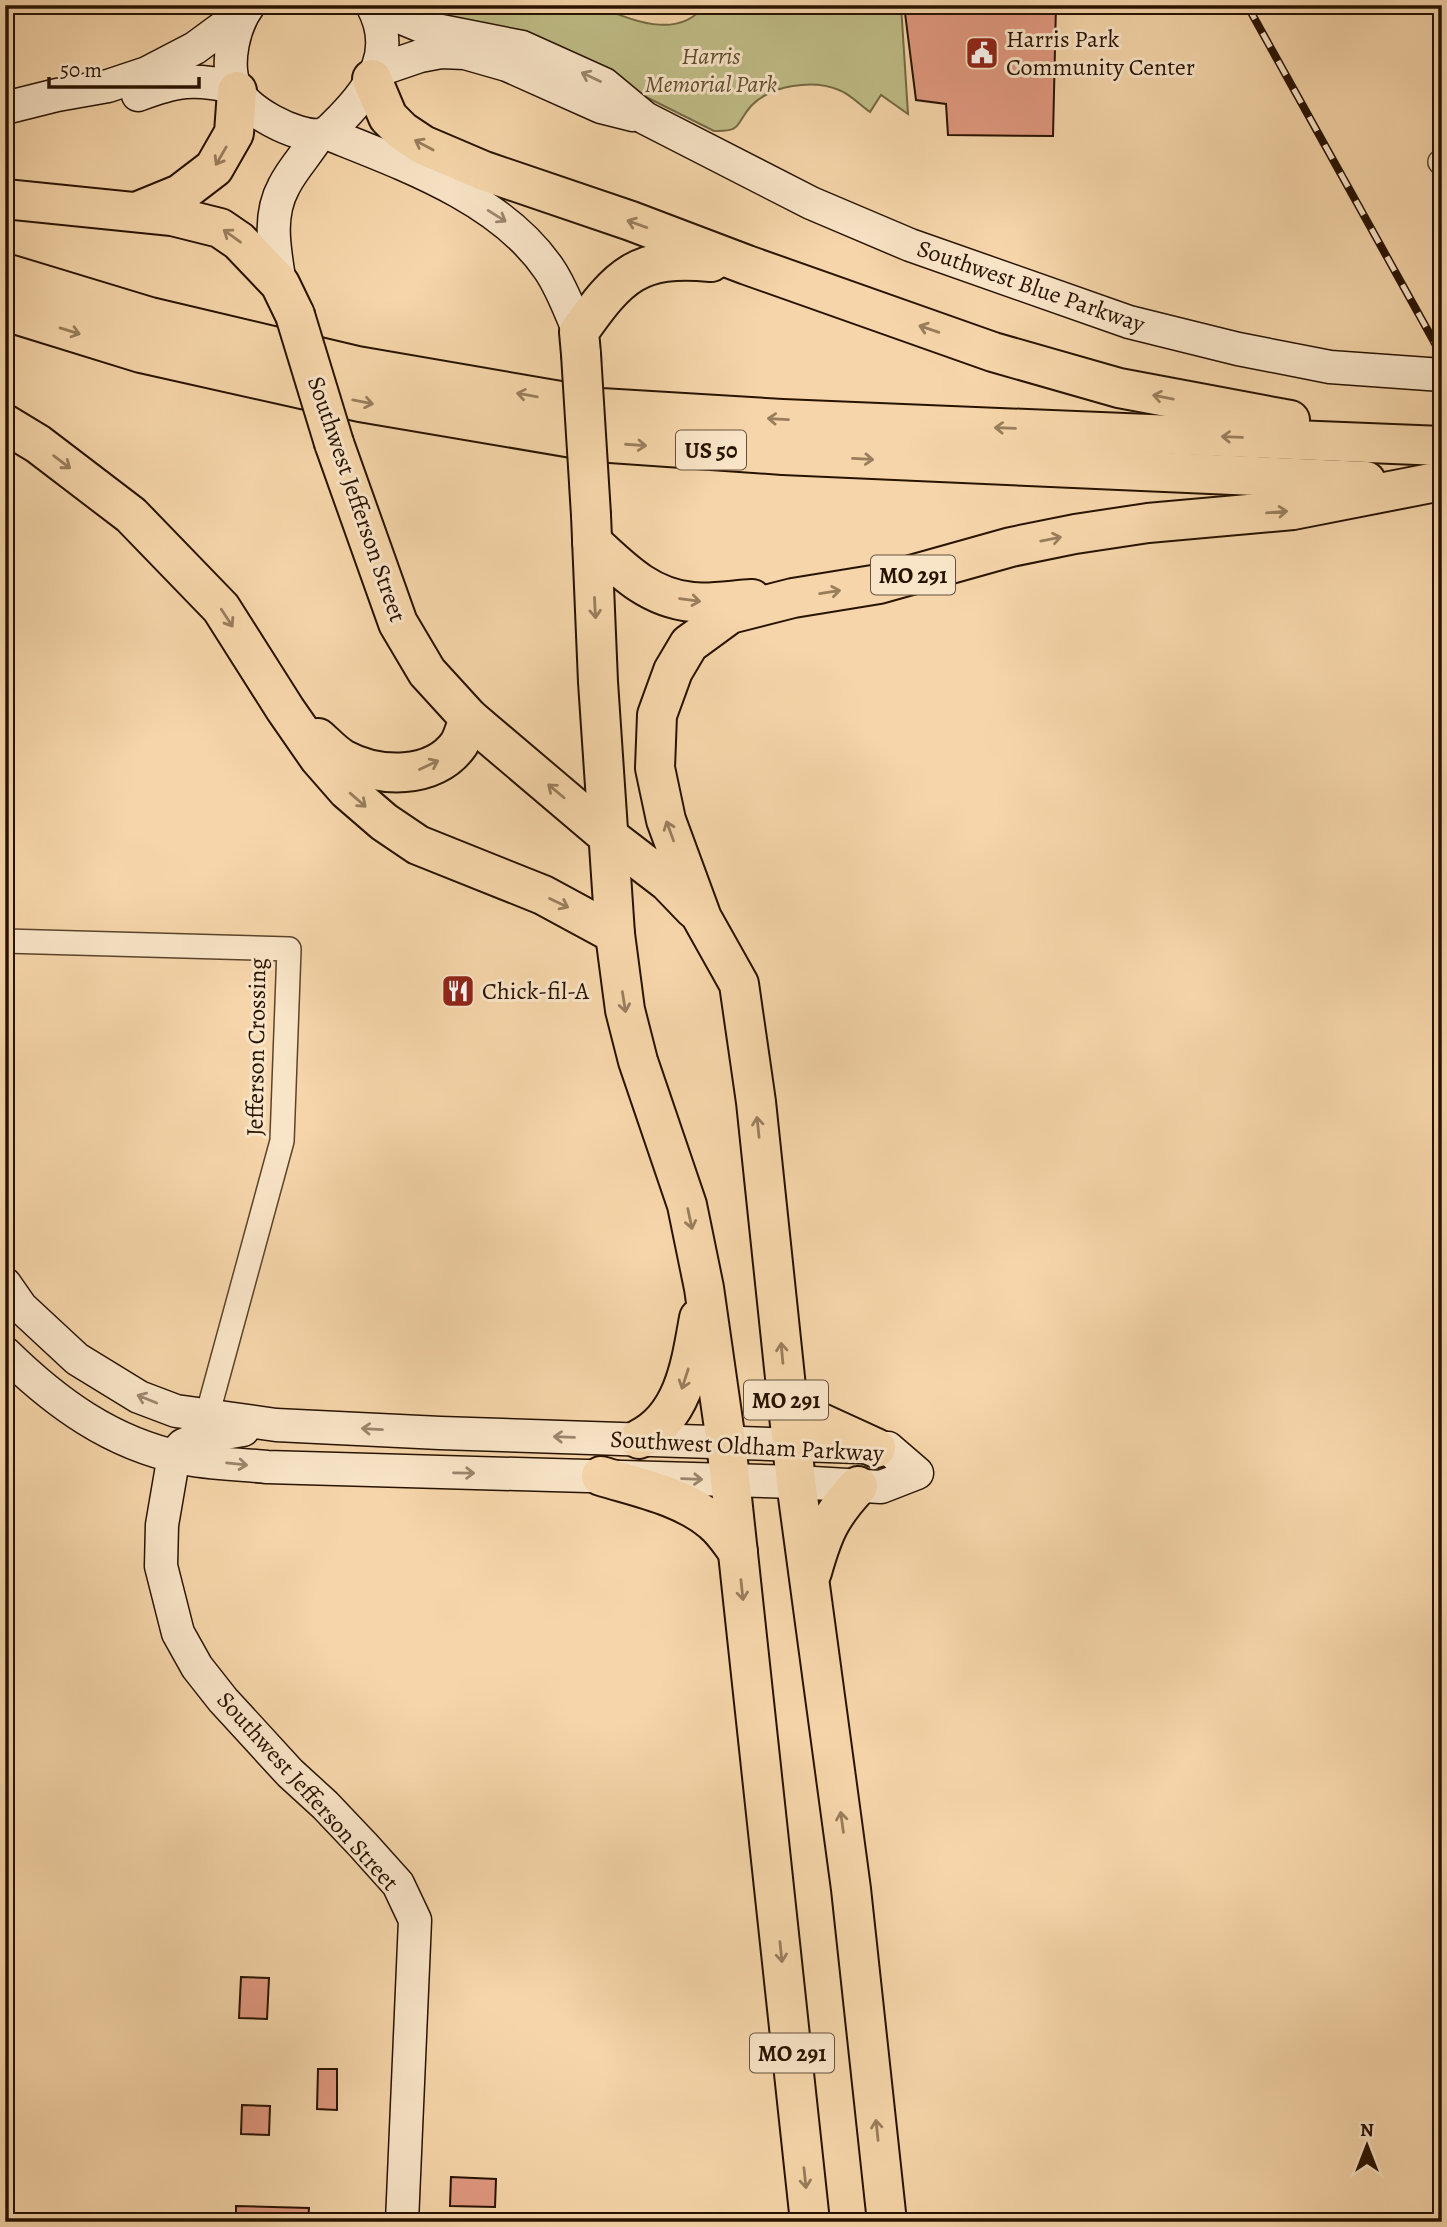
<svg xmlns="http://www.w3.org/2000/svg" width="1447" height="2227" font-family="Alegreya,serif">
  <rect width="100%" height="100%" fill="#f5d5a9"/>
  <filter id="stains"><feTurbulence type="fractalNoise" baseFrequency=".00286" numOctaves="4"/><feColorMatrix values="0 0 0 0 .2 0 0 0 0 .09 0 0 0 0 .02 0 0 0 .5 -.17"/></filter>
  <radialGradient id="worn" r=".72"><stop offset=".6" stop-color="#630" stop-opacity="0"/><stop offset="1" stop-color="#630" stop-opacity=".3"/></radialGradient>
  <path fill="#bfbc86" stroke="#746843" stroke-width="2" d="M401,5H596C630,20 678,41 705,5H901L908,114L881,95L870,112C860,105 850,94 839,90C813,79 771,85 751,106C735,124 743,132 714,131L526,37Z"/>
  <g fill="#e0987f" stroke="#281300" stroke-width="2">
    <path d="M904,5H1056L1053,136L948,135L946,104L916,100Z"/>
    <path d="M241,1977L269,1978L267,2019L239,2018Z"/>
    <path d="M318,2069H337V2110L317,2109Z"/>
    <path d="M242,2105L270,2106L269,2135L241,2134Z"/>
    <path d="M451,2177L496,2179L495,2207L450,2206Z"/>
    <path d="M236,2206L309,2208L308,2222H236Z"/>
  </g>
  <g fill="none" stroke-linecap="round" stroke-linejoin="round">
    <defs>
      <g id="street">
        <path d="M1440,162H1442"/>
        <path d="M5,941L289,949L282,1141L207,1416"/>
      </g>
      <g id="secondary">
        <path d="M249,5C234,25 225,63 235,87C243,110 297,138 320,135C328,134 335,124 341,119C373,86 397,51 372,5"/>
        <path d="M373,6L426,28L522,47L604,84L645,118L811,203L910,245L1129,322L1238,349L1330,367L1442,375"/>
        <path d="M376,71L420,56L441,52L465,53L507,65L601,107L633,115"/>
        <path d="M138,95C177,80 193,78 235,87"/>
        <path d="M9,107L57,95L108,86L147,73L195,48L244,12"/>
        <path d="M326,133C403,164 501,198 549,269C562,288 570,311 579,332"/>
        <path d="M280,284C275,251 267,217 284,186C293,168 308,153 318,136"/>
        <path d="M5,1284L21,1307L77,1359L139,1397L176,1411L276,1425L440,1433L888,1448L917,1473L881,1487L796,1482L267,1467C239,1464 209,1464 182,1458C111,1443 56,1403 5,1353"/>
        <path d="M243,1430L201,1437L183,1445L174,1455L162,1525L161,1566L178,1633L197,1667L223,1700L290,1773L325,1805L363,1845L398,1884L415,1920L402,2222"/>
      </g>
      <g id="highway">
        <path d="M372,79L388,117L402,131L423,145L484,171L631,221L747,265L993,352L1119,388L1290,420"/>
        <path d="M5,199L172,216L220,228L239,241L280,284L295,315"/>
        <path d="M136,212L180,194L214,168L234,133L237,91"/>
        <path d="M5,273L150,317L357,366L601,408L782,419L1442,446"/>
        <path d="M5,311L141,353L360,402L596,442L783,455L1366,481"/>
        <path d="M581,354L579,332C619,275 638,255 711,262"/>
        <path d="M5,424L38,444L131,515L221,608L285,709L319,758L347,790L384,822L418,845L543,895L615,934"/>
        <path d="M334,443L398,623L427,672L469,718L608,836L668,882L694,909"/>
        <path d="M591,515L598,682L615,934L625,1010L638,1061L687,1205L704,1288L726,1442L810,2222"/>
        <path d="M592,542C622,570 649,598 692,602C711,604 733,600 752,599"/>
        <path d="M318,738C326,745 334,754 343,759C378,778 434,780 459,744C463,737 466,726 469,718"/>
        <path d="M786,1403L817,1421L876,1448"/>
        <path d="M639,1439C684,1417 691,1363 699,1318"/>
        <path d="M601,1476C637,1487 683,1496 713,1522C723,1530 730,1541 738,1552"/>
        <path d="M812,1572C823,1533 830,1516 858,1486"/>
        <path d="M887,2222L851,1889L796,1482L756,1102L739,984L702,918L666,820L655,768L657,715L673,671L689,644L730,614L793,598L879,584L1011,547L1075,534L1148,523L1293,510L1431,483"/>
      </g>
    </defs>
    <use href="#street" stroke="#5b442a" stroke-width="26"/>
    <use href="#secondary" stroke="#281300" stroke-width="35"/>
    <use href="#highway" stroke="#281300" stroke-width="42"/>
    <use href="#street" stroke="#f8e4c7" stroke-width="23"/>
    <use href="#secondary" stroke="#f8e4c7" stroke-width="32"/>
    <use href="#highway" stroke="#f5d5a9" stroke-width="38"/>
    <defs>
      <path id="rail" d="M1247,5L1442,356"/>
    </defs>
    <use href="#rail" stroke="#281300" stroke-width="8"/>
    <use href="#rail" stroke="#f8e4c7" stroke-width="5" stroke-dasharray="16" stroke-linecap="butt"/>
    <defs>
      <g id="highway-bridge">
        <path d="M295,315L334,443"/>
        <path d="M581,354L591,515"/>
      </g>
    </defs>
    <use href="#highway-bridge" stroke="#281300" stroke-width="42" stroke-linecap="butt"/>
    <use href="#highway-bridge" stroke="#f5d5a9" stroke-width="38"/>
  </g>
  <defs><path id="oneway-shaft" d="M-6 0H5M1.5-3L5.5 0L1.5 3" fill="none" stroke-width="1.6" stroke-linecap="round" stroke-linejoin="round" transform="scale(1.75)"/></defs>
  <g stroke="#9a866d">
    <use href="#oneway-shaft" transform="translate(591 77) rotate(-155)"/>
    <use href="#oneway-shaft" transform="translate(497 216) rotate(32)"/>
    <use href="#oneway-shaft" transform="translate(147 1399) rotate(-158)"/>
    <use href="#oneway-shaft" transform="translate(372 1429) rotate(-177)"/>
    <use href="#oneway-shaft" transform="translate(564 1437) rotate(-178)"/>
    <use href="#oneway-shaft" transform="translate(237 1464) rotate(6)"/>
    <use href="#oneway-shaft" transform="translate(464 1473) rotate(1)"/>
    <use href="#oneway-shaft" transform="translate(692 1479) rotate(2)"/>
  </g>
  <g stroke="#997e5d">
    <use href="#oneway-shaft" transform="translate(424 145) rotate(-152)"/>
    <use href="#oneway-shaft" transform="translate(221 156) rotate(120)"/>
    <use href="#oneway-shaft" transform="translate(637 224) rotate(-160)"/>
    <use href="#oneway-shaft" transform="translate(232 236) rotate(-144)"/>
    <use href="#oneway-shaft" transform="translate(929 329) rotate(-161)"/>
    <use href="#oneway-shaft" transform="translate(70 331) rotate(17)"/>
    <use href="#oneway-shaft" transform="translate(527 395) rotate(-170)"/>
    <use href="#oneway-shaft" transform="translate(1163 397) rotate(-169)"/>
    <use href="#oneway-shaft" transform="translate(363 402) rotate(11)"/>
    <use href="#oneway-shaft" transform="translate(778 419) rotate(-177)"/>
    <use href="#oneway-shaft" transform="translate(1005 428) rotate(-178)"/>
    <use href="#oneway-shaft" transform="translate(1232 437) rotate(-178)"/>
    <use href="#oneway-shaft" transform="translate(636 445) rotate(4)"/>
    <use href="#oneway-shaft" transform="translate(863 459) rotate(3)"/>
    <use href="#oneway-shaft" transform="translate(62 462) rotate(37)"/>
    <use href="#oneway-shaft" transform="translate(1277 512) rotate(-5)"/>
    <use href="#oneway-shaft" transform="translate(1051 539) rotate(-11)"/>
    <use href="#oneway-shaft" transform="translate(830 592) rotate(-9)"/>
    <use href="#oneway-shaft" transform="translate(690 600) rotate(7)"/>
    <use href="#oneway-shaft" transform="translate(595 608) rotate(87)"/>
    <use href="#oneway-shaft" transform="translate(227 618) rotate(57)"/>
    <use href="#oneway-shaft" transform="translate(429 765) rotate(-25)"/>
    <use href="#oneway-shaft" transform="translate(556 791) rotate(-140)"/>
    <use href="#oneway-shaft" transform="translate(358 800) rotate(41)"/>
    <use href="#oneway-shaft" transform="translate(670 831) rotate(-110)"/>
    <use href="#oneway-shaft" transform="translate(559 903) rotate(26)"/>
    <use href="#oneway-shaft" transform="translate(624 1002) rotate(81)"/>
    <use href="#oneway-shaft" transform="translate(758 1127) rotate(-96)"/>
    <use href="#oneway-shaft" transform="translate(690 1219) rotate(78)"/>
    <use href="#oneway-shaft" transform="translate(782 1353) rotate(-95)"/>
    <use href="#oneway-shaft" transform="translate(685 1379) rotate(108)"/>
    <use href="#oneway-shaft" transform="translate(742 1590) rotate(84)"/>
    <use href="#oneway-shaft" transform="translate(842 1822) rotate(-98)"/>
    <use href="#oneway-shaft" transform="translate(781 1952) rotate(84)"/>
    <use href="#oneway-shaft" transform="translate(877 2130) rotate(-96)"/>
    <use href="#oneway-shaft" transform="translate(805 2178) rotate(84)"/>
  </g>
  <defs>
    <symbol id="civic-square" viewBox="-11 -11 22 22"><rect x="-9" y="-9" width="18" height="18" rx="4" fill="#8f2418" stroke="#f8e4c7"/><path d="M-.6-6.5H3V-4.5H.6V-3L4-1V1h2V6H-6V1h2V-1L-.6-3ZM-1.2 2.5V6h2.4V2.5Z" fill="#fff"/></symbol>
    <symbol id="restaurant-square" viewBox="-11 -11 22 22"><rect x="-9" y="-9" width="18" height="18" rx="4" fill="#8f2418" stroke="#f8e4c7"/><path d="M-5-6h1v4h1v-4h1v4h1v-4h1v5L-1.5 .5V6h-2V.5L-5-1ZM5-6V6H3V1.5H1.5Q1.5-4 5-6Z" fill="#fff"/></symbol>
  </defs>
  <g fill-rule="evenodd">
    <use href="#civic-square" x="963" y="34" width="38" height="38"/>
    <use href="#restaurant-square" x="439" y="972" width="38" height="38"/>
  </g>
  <g text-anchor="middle" stroke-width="6" stroke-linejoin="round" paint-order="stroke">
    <g fill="#f8e4c7" stroke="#66523c" stroke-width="2">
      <rect x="676" y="430.5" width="70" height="39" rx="5"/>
      <rect x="871" y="555.5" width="84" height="39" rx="5"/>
      <rect x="744" y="1380.5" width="84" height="39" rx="5"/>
      <rect x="750" y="2033.5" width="84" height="39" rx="5"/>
    </g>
    <g font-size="23" font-weight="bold" fill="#281300">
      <text x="711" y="458">US 50</text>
      <text x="913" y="583">MO 291</text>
      <text x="786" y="1408">MO 291</text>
      <text x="792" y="2061">MO 291</text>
    </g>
    <g font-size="24" fill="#281300" stroke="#f8e4c7" text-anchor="start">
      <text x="1006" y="47">Harris Park<tspan x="1006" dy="28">Community Center</tspan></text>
      <text x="482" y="999">Chick-fil-A</text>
    </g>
    <g font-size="24" font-style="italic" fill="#5d4e2f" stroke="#f8e4c7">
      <text x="711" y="64">Harris<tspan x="711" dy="28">Memorial Park</tspan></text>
    </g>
    <g font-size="24" fill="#281300" stroke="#f8e4c7">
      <text transform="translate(1031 286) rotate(19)" y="8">Southwest Blue Parkway</text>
      <text transform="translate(357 499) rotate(71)" y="8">Southwest Jefferson Street</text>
      <text transform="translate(256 1047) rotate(-89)" y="8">Jefferson Crossing</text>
      <text transform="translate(747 1446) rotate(3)" y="8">Southwest Oldham Parkway</text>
      <text transform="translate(308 1791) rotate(48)" y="8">Southwest Jefferson Street</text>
    </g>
  </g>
  <rect width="1447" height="2227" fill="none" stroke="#f5d5a9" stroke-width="28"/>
  <rect x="7" y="7" width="1433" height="2213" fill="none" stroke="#281300" stroke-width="3.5"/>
  <rect x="14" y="14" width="1419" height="2199" fill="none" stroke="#281300" stroke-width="2"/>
  <g transform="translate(1367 2146)" stroke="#f8e4c7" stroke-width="5" paint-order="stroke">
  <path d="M0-5L12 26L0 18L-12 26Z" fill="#281300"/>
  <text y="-10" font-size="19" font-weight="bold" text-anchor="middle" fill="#281300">N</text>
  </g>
  <path d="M49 77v10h150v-10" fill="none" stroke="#281300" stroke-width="3.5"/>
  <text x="60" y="77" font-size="21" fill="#281300" stroke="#f8e4c7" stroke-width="5" paint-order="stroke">50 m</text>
  <rect width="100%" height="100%" filter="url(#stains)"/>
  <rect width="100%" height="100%" fill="url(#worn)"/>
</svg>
